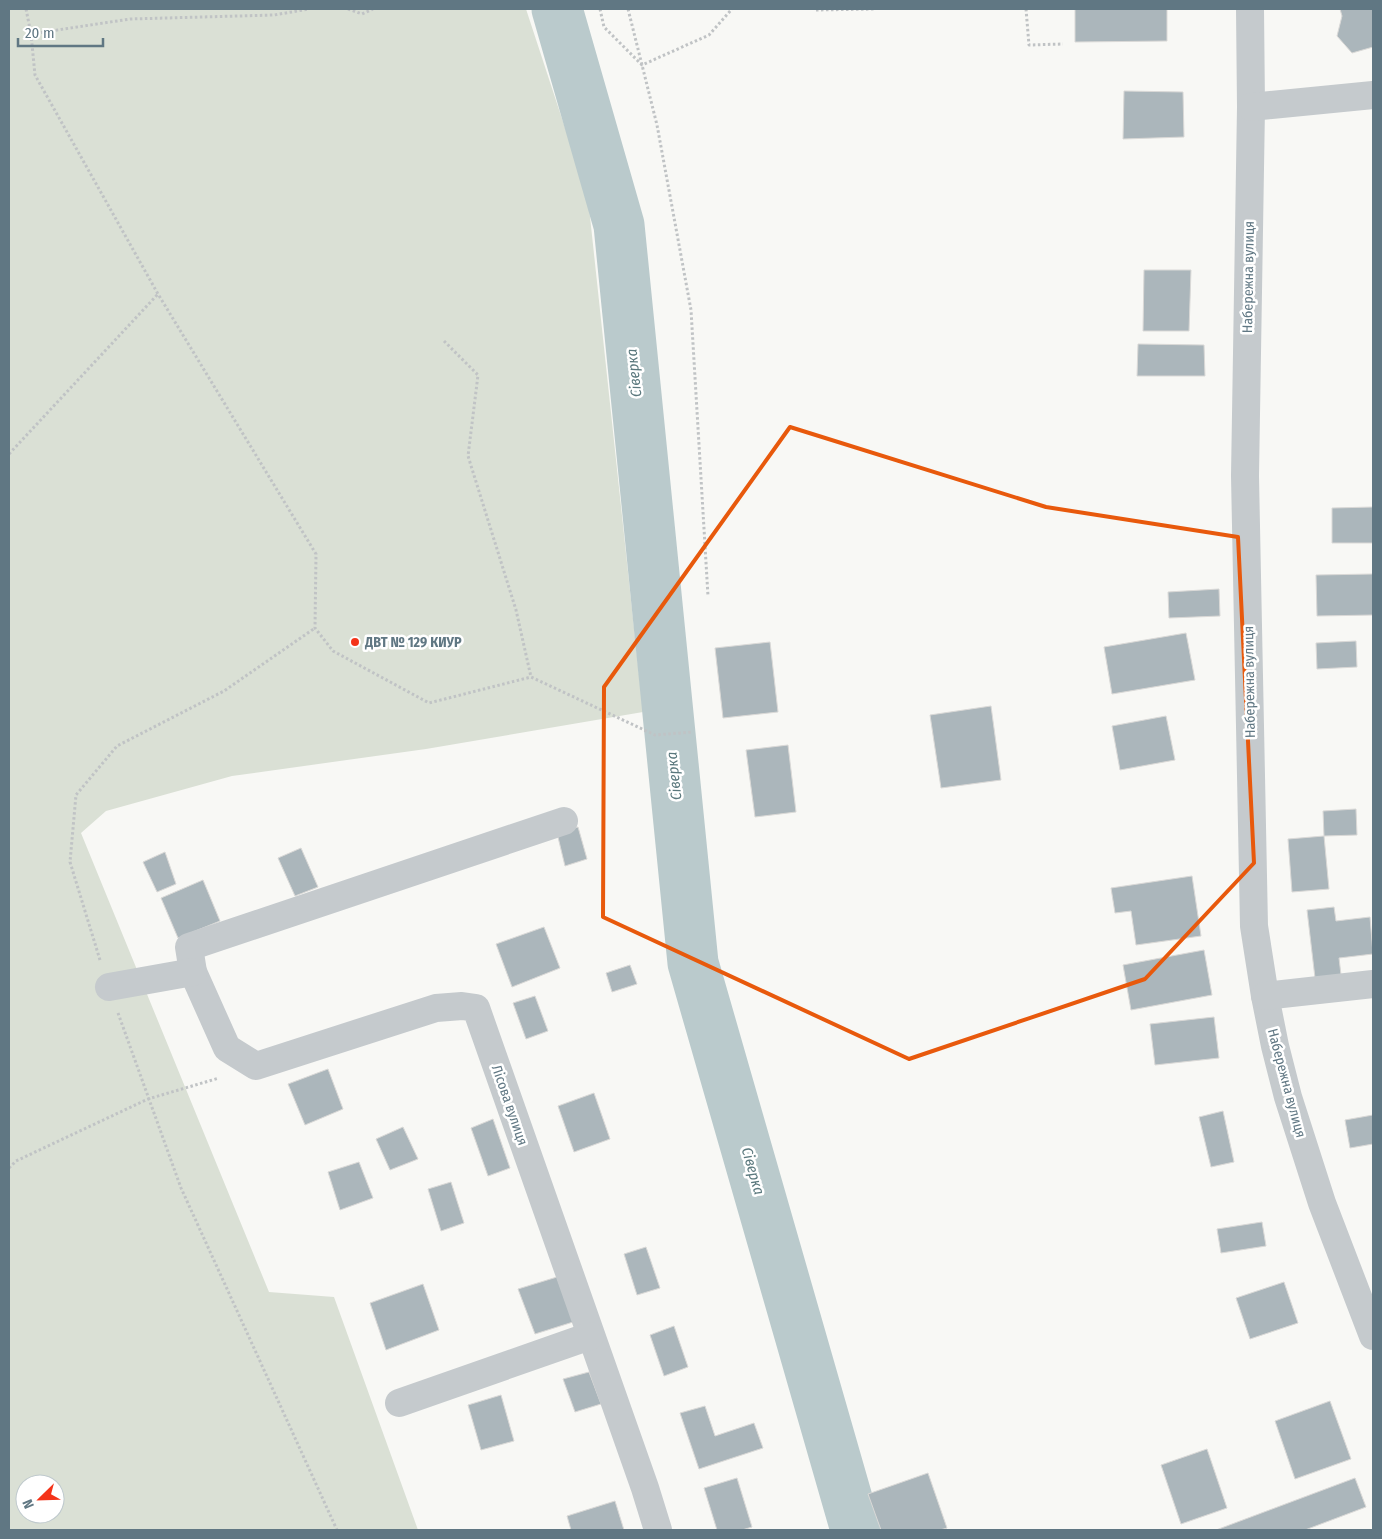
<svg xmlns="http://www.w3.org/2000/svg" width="1382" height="1539" font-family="'Fira Sans Condensed',sans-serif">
  <rect width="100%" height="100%" fill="#f8f8f5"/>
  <path fill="#dae0d5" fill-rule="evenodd" d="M9,9H526L588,198L643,712L426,749L232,776L106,811L81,833L269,1292L334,1297L418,1530H9ZM25,1484H55V1514H25Z"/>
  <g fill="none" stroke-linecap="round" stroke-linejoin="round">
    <path stroke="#bacacc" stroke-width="51" d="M557,9L619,225L693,963L856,1530"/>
  </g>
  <g fill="#abb6bb" stroke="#dad9d7">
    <path d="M1075,9H1167V41L1075,42Z"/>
    <path d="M1340,9H1373V47L1352,53L1337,36L1342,16Z"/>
    <path d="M1124,91L1183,92L1184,137L1123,139Z"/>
    <path d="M1144,270H1191L1189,331H1143Z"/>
    <path d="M1138,344L1204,345L1205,376H1137Z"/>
    <path d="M1373,507V543H1332V508Z"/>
    <path d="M1373,574V615L1317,616L1316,575Z"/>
    <path d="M1219,589L1220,616L1169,618L1168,592Z"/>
    <path d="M1186,633L1195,680L1112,694L1104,647Z"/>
    <path d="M1356,641L1357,667L1317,669L1316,643Z"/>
    <path d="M770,642L778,712L723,718L715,648Z"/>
    <path d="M991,706L1001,780L941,788L930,715Z"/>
    <path d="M1166,716L1175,760L1120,770L1112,726Z"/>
    <path d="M788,745L796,812L755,817L746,750Z"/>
    <path d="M1356,809L1357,835L1324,836L1323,811Z"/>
    <path d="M578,827L587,859L565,866L557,833Z"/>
    <path d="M1324,836L1329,889L1292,892L1288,839Z"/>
    <path d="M301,848L318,887L295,896L278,858Z"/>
    <path d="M165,852L176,884L157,892L143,862Z"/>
    <path d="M1192,876L1201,936L1136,945L1131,911L1115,913L1111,888Z"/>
    <path d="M203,880L220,921L178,938L161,898Z"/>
    <path d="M1334,907L1336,921L1370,917L1373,954L1339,958L1341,975L1315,978L1307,910Z"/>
    <path d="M544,927L560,968L512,987L496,944Z"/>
    <path d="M1204,950L1212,995L1131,1010L1123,965Z"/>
    <path d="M630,965L637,984L612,992L606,973Z"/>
    <path d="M535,996L548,1031L526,1039L513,1003Z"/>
    <path d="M1214,1017L1219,1058L1155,1065L1150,1024Z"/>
    <path d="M328,1069L343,1109L305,1125L288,1084Z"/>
    <path d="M594,1093L610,1139L574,1152L558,1106Z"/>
    <path d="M1223,1111L1234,1162L1211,1167L1199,1117Z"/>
    <path d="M1373,1115V1144L1350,1148L1345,1120Z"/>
    <path d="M493,1119L510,1168L488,1176L471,1128Z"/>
    <path d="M403,1127L418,1159L390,1170L376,1139Z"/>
    <path d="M359,1162L373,1198L340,1210L328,1172Z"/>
    <path d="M451,1182L464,1223L441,1231L428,1189Z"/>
    <path d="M1262,1222L1266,1246L1221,1253L1217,1229Z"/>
    <path d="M646,1247L660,1288L637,1295L624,1254Z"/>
    <path d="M557,1277L573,1322L535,1334L518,1289Z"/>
    <path d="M1284,1282L1298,1323L1250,1339L1236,1298Z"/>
    <path d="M423,1284L439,1330L386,1350L370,1303Z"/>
    <path d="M674,1326L688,1367L664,1376L650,1335Z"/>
    <path d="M589,1372L601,1404L575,1412L563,1379Z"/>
    <path d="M501,1395L514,1441L481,1450L468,1405Z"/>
    <path d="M1330,1401L1351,1459L1295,1479L1275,1421Z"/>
    <path d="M705,1406L715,1436L754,1423L763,1448L699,1469L680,1413Z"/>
    <path d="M1207,1449L1227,1508L1181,1524L1161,1465Z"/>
    <path d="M928,1473L947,1528L940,1530H881L868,1494Z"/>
    <path d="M737,1478L752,1527L742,1530H717L704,1488Z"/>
    <path d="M1355,1478L1366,1507L1305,1530H1216Z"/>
    <path d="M615,1501L624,1530H571L567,1516Z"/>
  </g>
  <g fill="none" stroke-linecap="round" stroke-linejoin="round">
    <g stroke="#c0c3c5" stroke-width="3" stroke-dasharray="2.5 2.5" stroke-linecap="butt">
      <path d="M26,9L31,34L35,75L158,294L316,554L315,628L333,651L429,703L531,677L655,735L693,732"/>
      <path d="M348,9L362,14L373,9"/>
      <path d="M600,9L604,27L642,65L709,35L732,9"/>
      <path d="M628,9L657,125L691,310L708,596"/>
      <path d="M1026,9L1029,45L1063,44"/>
      <path d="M816,10L874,9"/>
      <path d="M31,34L130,19L274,15L309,9"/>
      <path d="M444,341L478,375L468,456L516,610L531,677"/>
      <path d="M9,454L158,294"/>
      <path d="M100,960L70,862L76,795L117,746L224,691L315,628"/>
      <path d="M118,1013L181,1188L337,1530"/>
      <path d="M9,1168L16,1161L148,1099L219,1078"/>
    </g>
    <g stroke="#c5cacd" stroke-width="28">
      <path d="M1250,9L1251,107L1245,476L1254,926L1265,996L1275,1046L1288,1097L1322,1203L1373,1336"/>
      <path d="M1251,107L1373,95"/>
      <path d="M564,821L189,947L193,972L227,1048L256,1066L436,1008L462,1006L476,1008L645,1488L658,1530"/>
      <path d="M109,987L193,972"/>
      <path d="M1265,996L1373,984"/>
      <path d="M399,1403L590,1336"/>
    </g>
  </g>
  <path fill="none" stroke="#e8590c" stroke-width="4" stroke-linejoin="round" d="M790,427L1046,507L1238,537L1254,863L1145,979L909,1059L603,917L604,687Z"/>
  <circle fill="#f43319" stroke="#fff" stroke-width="2" cx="355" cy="642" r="5"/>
  <g text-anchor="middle" stroke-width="5" stroke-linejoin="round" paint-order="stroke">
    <g font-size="14" fill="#607783" stroke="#fff">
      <text transform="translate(1248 277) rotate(-89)" y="5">Набережна вулиця</text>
      <text transform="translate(1249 682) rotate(-91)" y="5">Набережна вулиця</text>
      <text transform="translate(1287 1083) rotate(75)" y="5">Набережна вулиця</text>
      <text transform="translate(510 1105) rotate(71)" y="5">Лісова вулиця</text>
    </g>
    <g font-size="14" font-weight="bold" fill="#607783" stroke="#fff" text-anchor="start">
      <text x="365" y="647">ДВТ № 129 КИУР</text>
    </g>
    <g font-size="15" font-style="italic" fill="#5a787d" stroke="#fff">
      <text transform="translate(634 373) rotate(-96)" y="5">Сіверка</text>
      <text transform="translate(674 776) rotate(-96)" y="5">Сіверка</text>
      <text transform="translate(753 1171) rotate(74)" y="5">Сіверка</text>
    </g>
  </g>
  <rect width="1382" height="1539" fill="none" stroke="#607783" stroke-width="20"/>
  <g transform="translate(40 1499) rotate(247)"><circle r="24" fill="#ffffff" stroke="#bfc9cd"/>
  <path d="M0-4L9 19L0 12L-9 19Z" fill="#f43319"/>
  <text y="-8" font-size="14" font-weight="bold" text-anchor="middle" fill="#607783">N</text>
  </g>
  <path d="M18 38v8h85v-8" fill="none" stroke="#607783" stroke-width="2.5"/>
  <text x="25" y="38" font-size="15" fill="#607783" stroke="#ffffff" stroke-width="4" paint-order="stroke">20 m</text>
</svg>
